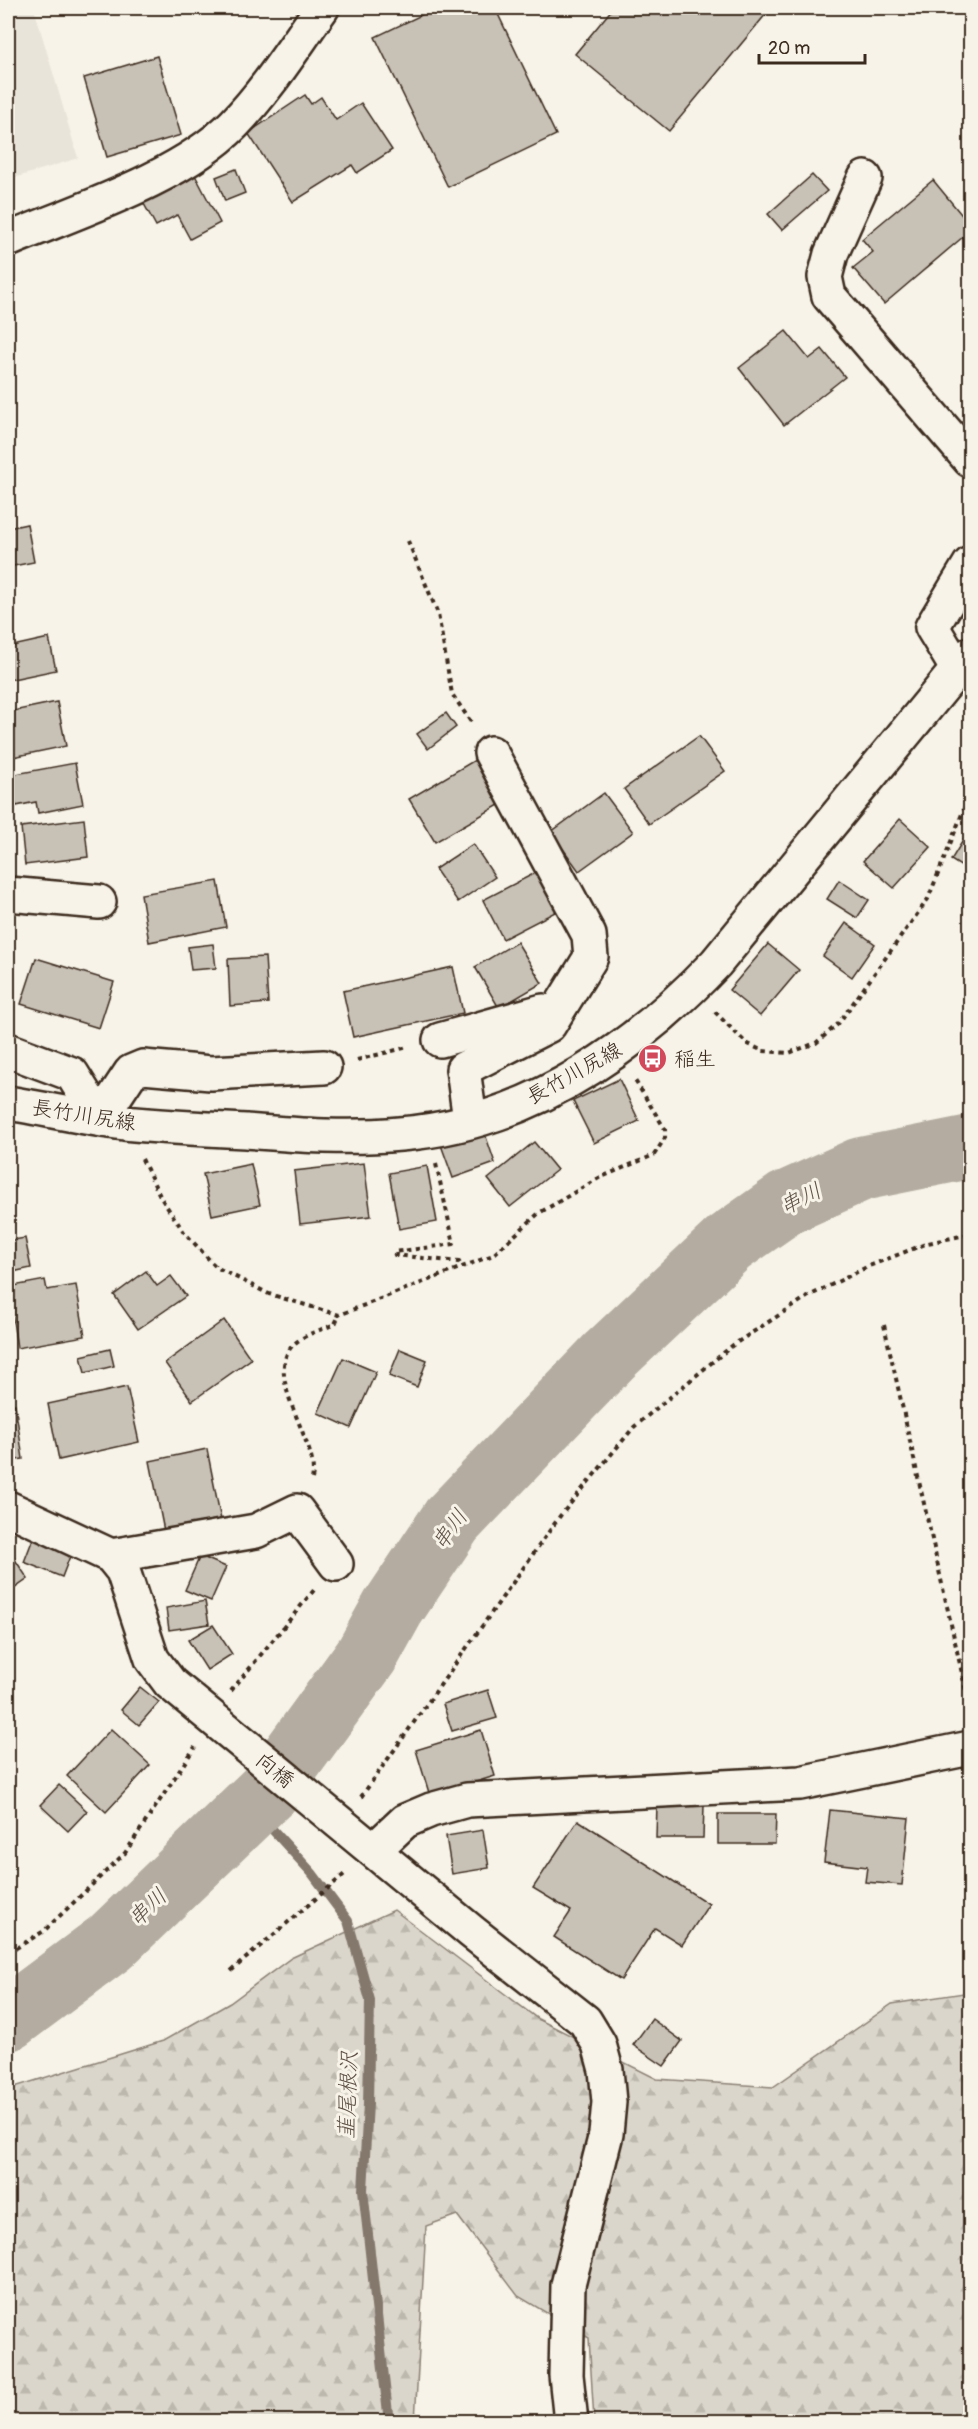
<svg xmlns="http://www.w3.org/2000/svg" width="978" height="2429" font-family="Pangolin,'Klee One',sans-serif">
  <defs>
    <pattern id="forest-firs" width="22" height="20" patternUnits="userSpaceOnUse" patternTransform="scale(1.5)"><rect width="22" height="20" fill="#dbd6cb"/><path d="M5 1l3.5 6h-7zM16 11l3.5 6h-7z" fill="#bdb8ae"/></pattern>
  </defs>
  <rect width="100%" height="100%" fill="#f7f3e8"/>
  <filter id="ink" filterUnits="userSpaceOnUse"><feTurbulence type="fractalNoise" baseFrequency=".0167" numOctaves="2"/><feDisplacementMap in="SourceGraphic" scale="12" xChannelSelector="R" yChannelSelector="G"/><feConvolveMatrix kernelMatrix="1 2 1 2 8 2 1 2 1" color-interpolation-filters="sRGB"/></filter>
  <g filter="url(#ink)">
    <path fill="#e9e4d9" d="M8,8H34L78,158L8,180Z"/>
    <path fill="url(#forest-firs)" stroke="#8b8074" stroke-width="1.5" d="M394,1910L538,2019L657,2079L773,2087L892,2004L970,1992V2421H594L589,2338L518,2296L457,2215L426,2226L415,2421L8,2422V2089L163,2041L230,2003L291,1958Z"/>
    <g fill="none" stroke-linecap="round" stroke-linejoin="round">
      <path stroke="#84786c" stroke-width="10" d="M252,1807L312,1873L348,1921L370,2000L368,2104L363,2190L389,2422"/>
      <path stroke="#b4aca0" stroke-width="64" d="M8,2019L110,1943L269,1790L367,1655L393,1608L452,1520L609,1356L729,1243L786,1203L861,1169L970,1147"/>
    </g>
    <g fill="#c8c1b6" stroke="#3b2a1e" stroke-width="1.5">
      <path d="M436,8H495L556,135L448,187L375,37Z"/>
      <path d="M613,8H771L669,131L575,54Z"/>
      <path d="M157,56L181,135L107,157L84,78Z"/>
      <path d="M305,95L311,104L321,97L336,120L361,103L392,150L357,173L352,165L293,202L248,133Z"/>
      <path d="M236,169L245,193L225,201L216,177Z"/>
      <path d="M195,175L220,223L190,239L177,215L156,226L143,202Z"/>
      <path d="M812,175L827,191L782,230L768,214Z"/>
      <path d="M933,180L970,225V231L884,304L853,268L873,252L862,239Z"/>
      <path d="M786,331L809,359L822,349L845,377L784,425L739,368Z"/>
      <path d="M27,524L34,562L8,567V528Z"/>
      <path d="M49,638L56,670L8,680V647Z"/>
      <path d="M57,702L66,746L8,758V712Z"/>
      <path d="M446,713L456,727L428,749L417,734Z"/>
      <path d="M699,736L725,771L649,824L624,789Z"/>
      <path d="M480,757L506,801L435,842L409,799Z"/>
      <path d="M75,763L83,804L38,813L36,802L16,806L10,775Z"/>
      <path d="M604,793L633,832L579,871L551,832Z"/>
      <path d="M84,819L88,857L25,865L21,827Z"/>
      <path d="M900,819L931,847L894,888L863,861Z"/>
      <path d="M970,829V872L951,860Z"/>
      <path d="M473,844L495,877L458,902L435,869Z"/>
      <path d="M543,869L563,908L503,939L483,900Z"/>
      <path d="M839,880L869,900L857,918L827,899Z"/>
      <path d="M218,881L226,927L149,942L141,894Z"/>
      <path d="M846,923L875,944L852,977L823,956Z"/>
      <path d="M517,942L542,983L499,1008L475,967Z"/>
      <path d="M213,944L216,968L191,970L188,947Z"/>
      <path d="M768,944L799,970L760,1016L729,990Z"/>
      <path d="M265,957L268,1003L230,1006L228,959Z"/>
      <path d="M36,958L114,982L99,1028L21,1004Z"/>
      <path d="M453,967L463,1013L353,1037L343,991Z"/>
      <path d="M619,1079L639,1121L594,1143L573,1101Z"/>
      <path d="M484,1131L495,1163L453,1178L441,1145Z"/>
      <path d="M534,1142L557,1170L510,1207L488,1179Z"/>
      <path d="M364,1163L371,1216L300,1224L294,1171Z"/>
      <path d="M251,1164L260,1205L212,1215L203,1174Z"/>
      <path d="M427,1166L437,1222L399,1229L389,1173Z"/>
      <path d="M25,1238L31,1268L8,1273V1241Z"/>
      <path d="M146,1271L157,1286L171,1276L186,1296L138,1329L114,1295Z"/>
      <path d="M45,1280L47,1290L76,1285L85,1336L17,1348L8,1287Z"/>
      <path d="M224,1320L251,1359L192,1401L165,1363Z"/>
      <path d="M110,1349L114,1366L85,1373L81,1356Z"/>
      <path d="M400,1349L427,1360L417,1387L389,1376Z"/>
      <path d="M343,1358L376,1372L351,1428L318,1413Z"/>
      <path d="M127,1387L139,1442L59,1460L48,1404Z"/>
      <path d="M15,1404L23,1459L8,1461V1405Z"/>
      <path d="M207,1449L221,1520L164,1531L150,1461Z"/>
      <path d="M34,1536L72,1551L62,1577L24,1562Z"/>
      <path d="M8,1549L28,1579L8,1593Z"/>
      <path d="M200,1556L226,1567L211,1601L185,1590Z"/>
      <path d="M205,1601L209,1624L169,1630L166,1608Z"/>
      <path d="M213,1625L232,1654L207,1670L188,1640Z"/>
      <path d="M140,1687L159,1702L139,1725L121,1710Z"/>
      <path d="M488,1690L497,1718L452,1731L443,1704Z"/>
      <path d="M111,1729L150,1765L106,1812L67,1776Z"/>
      <path d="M481,1730L495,1776L430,1796L416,1750Z"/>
      <path d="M59,1785L87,1811L68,1831L40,1805Z"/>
      <path d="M657,1805H704L703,1838H656Z"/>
      <path d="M830,1810L909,1818L902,1885L865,1882L867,1867L824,1862Z"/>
      <path d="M718,1814H776L775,1844H718Z"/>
      <path d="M578,1820L709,1904L682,1945L655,1928L621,1980L554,1937L571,1911L533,1888Z"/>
      <path d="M483,1830L489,1868L452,1874L446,1836Z"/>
      <path d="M652,2019L682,2041L664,2066L633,2045Z"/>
    </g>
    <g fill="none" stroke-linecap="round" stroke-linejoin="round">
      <defs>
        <g id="minor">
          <path d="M865,178L831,254L825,277L829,296L970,460"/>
          <path d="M8,240C77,211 181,178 234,124C268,89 294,47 322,8"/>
          <path d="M958,670L932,627L970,564"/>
          <path d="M8,894L99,902"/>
          <path d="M440,1040L543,1011"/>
          <path d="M8,1050L72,1074L100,1119L131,1072L143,1067L211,1073L324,1067"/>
          <path d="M470,1120L463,1069L549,1025L591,957L589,935L491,753"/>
          <path d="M8,1508L111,1556L123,1571L152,1659L170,1683L472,1932L585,2021L599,2044L606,2070L609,2102L606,2134L568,2285L566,2375L571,2422"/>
          <path d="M111,1556L256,1531L297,1511L336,1564"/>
          <path d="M374,1850L405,1821L431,1810L467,1800L800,1783L970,1748"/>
        </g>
        <path id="major" d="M8,1103C46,1109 85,1118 124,1123C164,1127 205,1129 246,1131C298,1135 348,1139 400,1134C526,1124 632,1051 716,963L970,654"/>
      </defs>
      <use href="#minor" stroke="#3b2a1e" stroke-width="38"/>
      <use href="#major" stroke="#3b2a1e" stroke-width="38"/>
      <g stroke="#3b2a1e" stroke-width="4" stroke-dasharray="4.5 4.5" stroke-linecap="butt">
        <path d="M408,541L438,614L452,694L473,725"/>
        <path d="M715,1012L746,1043L763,1051L789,1053L816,1043L838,1024L928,899L970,794"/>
        <path d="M357,1060L408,1047"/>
        <path d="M142,1159L161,1198L184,1232L216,1267L269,1294L339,1315L493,1255L539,1213L599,1178L654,1155L665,1138V1129L634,1079"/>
        <path d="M436,1164L454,1244L394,1252L395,1255L459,1262L462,1267"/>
        <path d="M884,1325L970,1709"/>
        <path d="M312,1479C315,1466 310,1451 305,1439C295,1409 265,1360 301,1339C311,1332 324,1329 335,1324L339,1315"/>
        <path d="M231,1691L314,1590"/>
        <path d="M361,1797L560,1516L634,1427L733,1345L807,1297L869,1266L928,1243L970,1234"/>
        <path d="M8,1953L44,1931L125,1853L195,1747"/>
        <path d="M231,1971L347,1872"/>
      </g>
      <use href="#minor" stroke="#f7f3e8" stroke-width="33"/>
      <use href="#major" stroke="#f7f3e8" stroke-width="33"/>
    </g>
  </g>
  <defs>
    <symbol id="bus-disc" viewBox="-11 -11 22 22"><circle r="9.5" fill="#d1495b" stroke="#f7f3e8"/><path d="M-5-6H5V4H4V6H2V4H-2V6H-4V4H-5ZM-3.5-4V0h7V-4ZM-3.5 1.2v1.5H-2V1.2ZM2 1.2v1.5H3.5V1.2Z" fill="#fff"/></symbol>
  </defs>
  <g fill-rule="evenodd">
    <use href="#bus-disc" x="636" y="1042" width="33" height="33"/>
  </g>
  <g text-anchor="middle" stroke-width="6" stroke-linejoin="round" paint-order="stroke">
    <g font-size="21" fill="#3b2a1e" stroke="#f7f3e8" text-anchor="start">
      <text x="674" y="1066">稲生</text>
    </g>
    <g font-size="21" fill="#3b2a1e" stroke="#f7f3e8">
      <text transform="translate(574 1073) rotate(-29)" y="7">長竹川尻線</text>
      <text transform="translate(84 1115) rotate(9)" y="7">長竹川尻線</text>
      <text transform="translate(275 1770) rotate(39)" y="7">向橋</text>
    </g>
    <g font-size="22" font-style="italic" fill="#5f5145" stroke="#f7f3e8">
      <text transform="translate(800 1198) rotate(-27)" y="8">串川</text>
      <text transform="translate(449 1529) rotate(-54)" y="8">串川</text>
      <text transform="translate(147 1907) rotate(-44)" y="8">串川</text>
      <text transform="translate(347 2095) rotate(-88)" y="8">韮尾根沢</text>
    </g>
  </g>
  <rect width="978" height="2429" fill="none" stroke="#f7f3e8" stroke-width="30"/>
  <rect x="15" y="15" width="948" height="2399" fill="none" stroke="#3b2a1e" stroke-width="2" filter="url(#ink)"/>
  <path d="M759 54v9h106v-9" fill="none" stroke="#3b2a1e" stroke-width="3"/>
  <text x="768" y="54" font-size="18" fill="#3b2a1e" stroke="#f7f3e8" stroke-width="4.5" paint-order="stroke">20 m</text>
</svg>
